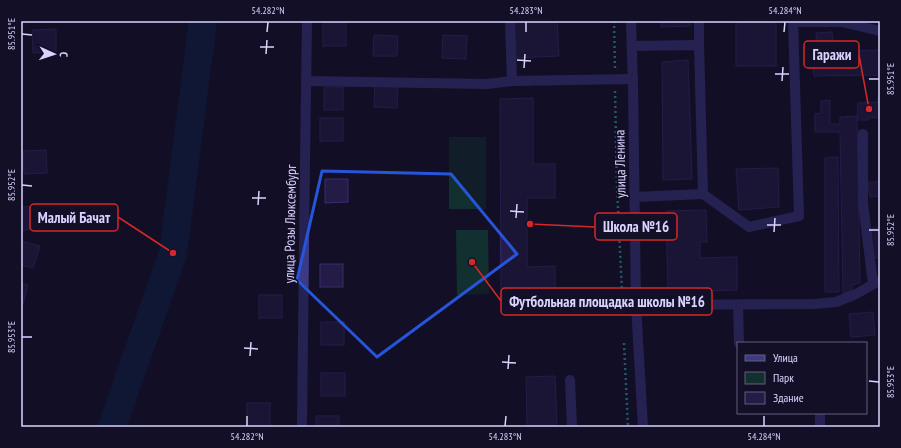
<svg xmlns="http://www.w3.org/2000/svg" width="901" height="448" font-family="'PT Sans Narrow',sans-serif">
  <rect width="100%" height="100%" fill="#130f26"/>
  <g fill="#12302f">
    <path d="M486,137V209H449V137Z"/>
    <path d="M456,230H488L489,294L457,295Z"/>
  </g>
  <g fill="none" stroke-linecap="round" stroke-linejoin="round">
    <path stroke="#0c2248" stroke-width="28" d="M112,427L173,253L203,21"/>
  </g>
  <g fill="#241b47" stroke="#3b2d73">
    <path d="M514,21H557L559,56L516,58Z"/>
    <path d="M661,21H690V26L661,27Z"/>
    <rect x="736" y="21" width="40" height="45"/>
    <rect x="323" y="22" width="23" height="24"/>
    <path d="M56,29V52L33,53L32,30Z"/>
    <path d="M832,32L834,51L880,50V75L814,76L812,52L817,51L816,33Z"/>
    <path d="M374,35L398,36L397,56H373Z"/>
    <path d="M443,35L467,36L466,59L442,58Z"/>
    <path d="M688,60L692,179L663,180L662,62Z"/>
    <path d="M375,84H398L397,108L374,107Z"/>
    <rect x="324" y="87" width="19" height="23"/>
    <path d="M878,97H880V117L868,118V120H857L858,103L878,102Z"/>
    <path d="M533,98V164H555V198H527V267L555,266V291L501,292L500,99Z"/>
    <path d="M830,100V124H840V117L857,116L860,283L852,285V291L843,293L840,132H815V114L821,113V101Z"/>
    <rect x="320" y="118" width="23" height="23"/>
    <path d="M46,150L47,173L24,174L23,151Z"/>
    <path d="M838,157L839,292H825V158Z"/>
    <path d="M778,168L779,207L739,210L736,169Z"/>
    <path d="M325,179H348V202L325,203Z"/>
    <path d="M880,181V196L870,197L868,183Z"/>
    <path d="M43,206L44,229L21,230V207Z"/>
    <path d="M706,210L707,242H700V258L737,257V290L668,292L666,211Z"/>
    <path d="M872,228H880V258H870Z"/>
    <path d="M21,241L40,246L33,268L21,265Z"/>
    <rect x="320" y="264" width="23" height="23"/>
    <path d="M21,283L28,285L22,307H21Z"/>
    <rect x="259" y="295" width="23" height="23"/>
    <path d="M873,312L875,335L851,337L849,314Z"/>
    <rect x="321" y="322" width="23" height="23"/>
    <rect x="321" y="373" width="24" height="23"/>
    <path d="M555,376L557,427H527L526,377Z"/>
    <rect x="247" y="403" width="23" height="23"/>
    <rect x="316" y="416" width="23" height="11"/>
  </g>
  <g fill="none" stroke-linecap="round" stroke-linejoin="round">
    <g stroke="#2fb8b0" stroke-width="2.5" stroke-dasharray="2 3" stroke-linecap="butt">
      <path d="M614,21L615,68"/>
      <path d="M615,91L617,187L622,292"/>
      <path d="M624,343L628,427"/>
    </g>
    <g stroke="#3d3a85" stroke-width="10">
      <path d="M510,21L512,81"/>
      <path d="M631,21L633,86L636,305L643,427"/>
      <path d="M699,21V45"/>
      <path d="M793,22H842L880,31"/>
      <path d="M632,46L699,45L703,194L635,197"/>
      <path d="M306,81L487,84L512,81L633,79"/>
      <path d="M863,134V203L873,284"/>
      <path d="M703,194L749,227L799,216L793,21"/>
      <path d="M636,305L815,304L836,302L856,294L877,282L880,281"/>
      <path d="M738,305L739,343"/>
      <path d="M570,380L572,427"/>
      <path d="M820,413V427"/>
      <path d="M302,427L305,162L307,21"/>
    </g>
  </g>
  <path d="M0 0H901V448H0ZM322,171L451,174L517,254L377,357L297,280Z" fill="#130f26" fill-opacity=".55" fill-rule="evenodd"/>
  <path fill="none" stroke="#2655da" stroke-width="3" stroke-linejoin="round" d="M322,171L451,174L517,254L377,357L297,280Z"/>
  <path fill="none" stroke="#d9d4ff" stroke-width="1.5" d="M267,32L268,22M526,32V22M784,32L785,22M22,34L32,35M260,47H274M266,54L267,40M517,60L531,61M524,68L525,54M775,74H789M869,79H879M782,81L783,67M22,185L32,186M252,198H266M258,205L259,191M510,211L524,212M516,218L517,204M767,225H781M869,230H879M774,232L775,218M22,337H32M244,348L258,349M250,356L251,342M502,362L516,363M508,369L509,355M869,381L879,382M247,426V416M505,426L506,416M764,426V416"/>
  <g text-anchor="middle" stroke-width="3.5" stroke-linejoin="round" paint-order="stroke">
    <g font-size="14" fill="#d9d4ff" stroke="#130f26">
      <text transform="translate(620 164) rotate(-91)" y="5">улица Ленина</text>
      <text transform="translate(290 224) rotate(-89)" y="5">улица Розы Люксембург</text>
    </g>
  </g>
  <path fill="none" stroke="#d62828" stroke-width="1.5" d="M869 109L859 55M173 253L118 217M530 224L595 227M472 262L501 301"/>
  <g fill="#d62828" stroke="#130f26" stroke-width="1.5">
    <circle cx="869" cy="109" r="4"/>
    <circle cx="173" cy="253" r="4"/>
    <circle cx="530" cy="224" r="4"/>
    <circle cx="472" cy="262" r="4"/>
  </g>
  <g fill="#130f26" stroke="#d62828" stroke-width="1.5">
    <rect x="804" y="41" width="55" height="27" rx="4"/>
    <rect x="30" y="204" width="88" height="27" rx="4"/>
    <rect x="595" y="213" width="82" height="27" rx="4"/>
    <rect x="501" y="288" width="211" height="27" rx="4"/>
  </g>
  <g font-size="15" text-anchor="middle" font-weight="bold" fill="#d9d4ff">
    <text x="832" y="60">Гаражи</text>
    <text x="74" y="223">Малый Бачат</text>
    <text x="636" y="232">Школа №16</text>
    <text x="607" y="307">Футбольная площадка школы №16</text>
  </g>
  <rect width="901" height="448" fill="none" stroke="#130f26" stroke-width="44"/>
  <rect x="737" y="342" width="130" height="72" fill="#130f26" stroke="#625e7d"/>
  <rect x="745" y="355" width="20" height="6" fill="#3d3a85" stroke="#625e7d"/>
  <text x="773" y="362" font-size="12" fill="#d9d4ff">Улица</text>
  <rect x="745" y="372" width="20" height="12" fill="#12302f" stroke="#625e7d"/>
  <text x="773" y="382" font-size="12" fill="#d9d4ff">Парк</text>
  <rect x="745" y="392" width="20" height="12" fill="#241b47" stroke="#625e7d"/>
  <text x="773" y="402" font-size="12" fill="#d9d4ff">Здание</text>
  <g transform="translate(54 54) rotate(93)" stroke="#130f26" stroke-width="3" paint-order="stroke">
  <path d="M0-3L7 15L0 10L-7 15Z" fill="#d9d4ff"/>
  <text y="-6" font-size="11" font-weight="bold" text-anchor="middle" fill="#d9d4ff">С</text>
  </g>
  <rect x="22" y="22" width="857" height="404" fill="none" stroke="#d9d4ff" stroke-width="1.5"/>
  <g font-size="10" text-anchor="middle" fill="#d9d4ff">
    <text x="268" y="14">54.282°N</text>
    <text x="526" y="14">54.283°N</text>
    <text x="785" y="14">54.284°N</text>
    <text transform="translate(11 34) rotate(-90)" y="4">85.951°E</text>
    <text transform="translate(890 79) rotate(-90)" y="4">85.951°E</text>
    <text transform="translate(11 185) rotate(-90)" y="4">85.952°E</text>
    <text transform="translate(890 230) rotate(-90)" y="4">85.952°E</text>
    <text transform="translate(11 337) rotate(-90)" y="4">85.953°E</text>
    <text transform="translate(890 382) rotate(-90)" y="4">85.953°E</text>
    <text x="247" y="440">54.282°N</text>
    <text x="505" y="440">54.283°N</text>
    <text x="764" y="440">54.284°N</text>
  </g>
</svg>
